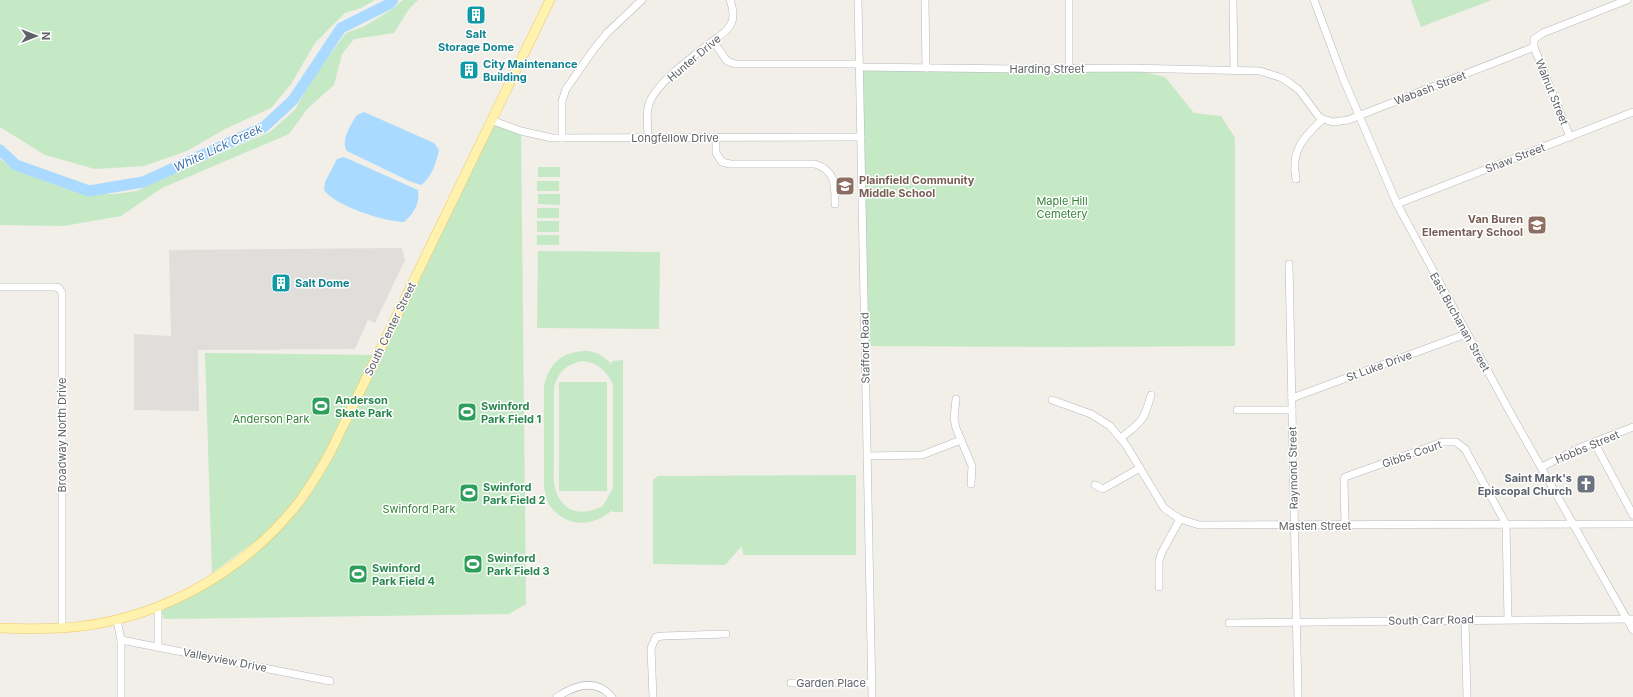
<svg xmlns="http://www.w3.org/2000/svg" width="1633" height="697" font-family="Inter,sans-serif">
  <rect width="100%" height="100%" fill="#f1efe8"/>
  <path fill="#e0deda" d="M402,248L405,260L375,323L368,320L355,349L198,350L199,411L134,410V334L171,336L169,250Z"/>
  <g fill="#c5e8c5" fill-rule="evenodd">
    <path d="M0,0H375L361,8L345,13L315,43L291,84L271,108L225,129L187,151L144,166L95,169L45,155L0,127Z"/>
    <path d="M403,0H418L409,9L394,33L354,39L342,54L334,85L308,108L289,134L162,188L121,216L64,226L0,225V159L15,170L81,194H115L137,191L152,183L270,132L295,110L311,80L346,33L363,27L391,10Z"/>
    <path d="M1411,0H1492L1421,27Z"/>
    <path d="M859,67L1127,68L1165,77L1194,113L1221,116L1235,138V346L1067,347L865,346Z"/>
    <path d="M491,120L521,131L526,604L509,614L164,619L158,606L207,583L278,525L212,573L205,353L373,355Z"/>
    <rect x="538" y="167" width="22" height="10"/>
    <rect x="537" y="181" width="22" height="10"/>
    <path d="M538,194H560V205L538,204Z"/>
    <rect x="537" y="208" width="22" height="10"/>
    <rect x="537" y="221" width="22" height="11"/>
    <rect x="537" y="235" width="22" height="10"/>
    <path d="M538,251L660,252L659,329L537,328Z"/>
    <path d="M589,351L599,354L612,364V361L623,360V512H612V510C592,529 563,527 548,503C546,498 545,492 544,488V386C550,361 563,351 589,351ZM582,361C598,362 606,371 613,384V488L603,506C585,515 566,515 557,494C552,483 554,469 554,457C554,434 554,410 554,387C558,372 567,364 582,361Z"/>
    <rect x="559" y="382" width="48" height="109"/>
    <path d="M856,475V555H743L742,546L725,565L653,564V480L658,476Z"/>
  </g>
  <g fill="#aadaff">
    <path d="M364,112L434,143L439,150C436,163 432,177 421,185L409,181L347,151C340,141 351,124 357,115Z"/>
    <path d="M344,157L418,190C420,204 414,213 404,222C383,221 337,207 324,190L325,182L337,159Z"/>
  </g>
  <g fill="none" stroke-linecap="round" stroke-linejoin="round">
    <path stroke="#aadaff" stroke-width="11" d="M0,150L16,165L89,191L143,182L264,127L293,100L341,28L389,4L393,0"/>
    <defs>
      <g id="minor">
        <path d="M858,0L872,697"/>
        <path d="M925,0L926,68"/>
        <path d="M1069,0V69"/>
        <path d="M1233,0L1234,69"/>
        <path d="M1314,0L1343,78L1397,204L1511,414L1633,630"/>
        <path d="M713,41L727,61L735,64H859"/>
        <path d="M859,67L1020,69L1127,68L1260,71L1282,78L1291,84L1299,90L1320,118L1333,122L1348,120L1534,47"/>
        <path d="M491,120L521,131L552,138L861,137"/>
        <path d="M1570,137L1534,47V39L1543,33L1627,0"/>
        <path d="M562,138V101L566,89L594,49L607,33L642,0"/>
        <path d="M648,138C648,126 645,110 651,99C662,79 691,58 709,44C716,38 727,33 731,24C735,16 733,8 730,0"/>
        <path d="M716,138V153L722,162L730,164H815C836,171 835,185 835,204"/>
        <path d="M1296,179C1290,150 1304,137 1323,119"/>
        <path d="M1397,204L1633,112"/>
        <path d="M1289,264L1298,697"/>
        <path d="M0,287H55L59,288L62,293V628"/>
        <path d="M1292,398L1466,334"/>
        <path d="M956,399L954,418L956,428L972,466L971,484"/>
        <path d="M1052,400L1091,414L1110,426L1126,445L1164,508L1180,519L1199,525L1633,524"/>
        <path d="M1237,410H1292"/>
        <path d="M1121,438C1142,421 1144,421 1151,395"/>
        <path d="M1594,442L1633,515"/>
        <path d="M867,456L922,455L961,440"/>
        <path d="M1542,467L1579,448L1633,427"/>
        <path d="M1095,485L1103,489L1140,468"/>
        <path d="M1345,525L1344,479L1345,477L1443,442H1456L1465,449L1506,524L1508,619"/>
        <path d="M1159,587V561L1162,552L1180,519"/>
        <path d="M117,620L121,640V697"/>
        <path d="M1465,620L1467,697"/>
        <path d="M1229,623L1633,619"/>
        <path d="M121,640L330,681"/>
        <path d="M158,647V606"/>
        <path d="M791,683H871"/>
        <path d="M557,697C575,685 596,678 612,697"/>
        <path d="M653,697L651,648L656,637L663,636L726,634"/>
      </g>
      <path id="major" d="M0,628C20,629 41,629 61,628C151,623 238,577 295,507C309,490 320,470 331,451L550,0"/>
    </defs>
    <use href="#minor" stroke="#b5b8bc" stroke-width="8"/>
    <use href="#major" stroke="#f2c960" stroke-width="10"/>
    <use href="#minor" stroke="#fff" stroke-width="7"/>
    <use href="#major" stroke="#fff2af" stroke-width="9"/>
  </g>
  <defs>
    <symbol id="building-square" viewBox="-11 -11 22 22"><rect x="-9" y="-9" width="18" height="18" rx="4" fill="#0f9aa8" stroke="#fff"/><path d="M-4-6H4V6H1V3H-1V6H-4ZM-2.5-4.3h1.7v1.8h-1.7ZM.8-4.3h1.7v1.8H.8ZM-2.5-1h1.7V.8h-1.7ZM.8-1h1.7V.8H.8Z" fill="#fff"/></symbol>
    <symbol id="school-square" viewBox="-11 -11 22 22"><rect x="-9" y="-9" width="18" height="18" rx="4" fill="#8d6e63" stroke="#fff"/><path d="M0-5L7-2L0 1L-7-2ZM-4 1L0 2.5L4 1V4Q0 6-4 4Z" fill="#fff"/></symbol>
    <symbol id="stadium-square" viewBox="-11 -11 22 22"><rect x="-9" y="-9" width="18" height="18" rx="4" fill="#2e9e5b" stroke="#fff"/><path d="M0-5a6.5 5 0 1 0 0 10a6.5 5 0 1 0 0-10ZM-3.5-1.8h7v3.6h-7Z" fill="#fff"/></symbol>
    <symbol id="church-square" viewBox="-11 -11 22 22"><rect x="-9" y="-9" width="18" height="18" rx="4" fill="#6b7280" stroke="#fff"/><path d="M-1.2-6h2.4v3.5h3.3v2.4h-3.3V6h-2.4V-.1h-3.3v-2.4h3.3Z" fill="#fff"/></symbol>
  </defs>
  <g fill-rule="evenodd">
    <use href="#building-square" x="465" y="4" width="22" height="22"/>
    <use href="#building-square" x="458" y="59" width="22" height="22"/>
    <use href="#school-square" x="834" y="175" width="22" height="22"/>
    <use href="#school-square" x="1526" y="214" width="22" height="22"/>
    <use href="#building-square" x="270" y="272" width="22" height="22"/>
    <use href="#stadium-square" x="310" y="395" width="22" height="22"/>
    <use href="#stadium-square" x="456" y="401" width="22" height="22"/>
    <use href="#church-square" x="1575" y="473" width="22" height="22"/>
    <use href="#stadium-square" x="458" y="482" width="22" height="22"/>
    <use href="#stadium-square" x="462" y="553" width="22" height="22"/>
    <use href="#stadium-square" x="347" y="563" width="22" height="22"/>
  </g>
  <g text-anchor="middle" stroke-width="3" stroke-linejoin="round" paint-order="stroke">
    <g font-size="11" font-weight="bold" fill="#0d838f" stroke="#fff" text-anchor="start">
      <text x="476" y="38" text-anchor="middle">Salt<tspan x="476" dy="13">Storage Dome</tspan></text>
      <text x="483" y="68">City Maintenance<tspan x="483" dy="13">Building</tspan></text>
      <text x="295" y="287">Salt Dome</text>
    </g>
    <g font-size="11" fill="#5f6368" stroke="#fff">
      <text transform="translate(694 58) rotate(-40)" y="4">Hunter Drive</text>
      <text x="1047" y="73">Harding Street</text>
      <text transform="translate(1430 88) rotate(-21)" y="4">Wabash Street</text>
      <text transform="translate(1552 92) rotate(68)" y="4">Walnut Street</text>
      <text x="675" y="142">Longfellow Drive</text>
      <text transform="translate(1515 158) rotate(-21)" y="4">Shaw Street</text>
      <text transform="translate(1460 322) rotate(61)" y="4">East Buchanan Street</text>
      <text transform="translate(390 329) rotate(-64)" y="4">South Center Street</text>
      <text transform="translate(865 348) rotate(-91)" y="4">Stafford Road</text>
      <text transform="translate(1379 366) rotate(-20)" y="4">St Luke Drive</text>
      <text transform="translate(62 435) rotate(-90)" y="4">Broadway North Drive</text>
      <text transform="translate(1587 447) rotate(-23)" y="4">Hobbs Street</text>
      <text transform="translate(1412 454) rotate(-19)" y="4">Gibbs Court</text>
      <text transform="translate(1293 468) rotate(-91)" y="4">Raymond Street</text>
      <text x="1315" y="530">Masten Street</text>
      <text transform="translate(1431 620) rotate(-1)" y="4">South Carr Road</text>
      <text transform="translate(225 660) rotate(11)" y="4">Valleyview Drive</text>
      <text x="831" y="687">Garden Place</text>
    </g>
    <g font-size="11" font-weight="bold" fill="#785e54" stroke="#fff" text-anchor="start">
      <text x="859" y="184">Plainfield Community<tspan x="859" dy="13">Middle School</tspan></text>
      <text x="1523" y="223" text-anchor="end">Van Buren<tspan x="1523" dy="13">Elementary School</tspan></text>
    </g>
    <g font-size="11" fill="#348238" stroke="#fff">
      <text x="1062" y="205">Maple Hill<tspan x="1062" dy="13">Cemetery</tspan></text>
      <text x="271" y="423">Anderson Park</text>
      <text x="419" y="513">Swinford Park</text>
    </g>
    <g font-size="11" font-weight="bold" fill="#27864d" stroke="#fff" text-anchor="start">
      <text x="335" y="404">Anderson<tspan x="335" dy="13">Skate Park</tspan></text>
      <text x="481" y="410">Swinford<tspan x="481" dy="13">Park Field 1</tspan></text>
      <text x="483" y="491">Swinford<tspan x="483" dy="13">Park Field 2</tspan></text>
      <text x="487" y="562">Swinford<tspan x="487" dy="13">Park Field 3</tspan></text>
      <text x="372" y="572">Swinford<tspan x="372" dy="13">Park Field 4</tspan></text>
    </g>
    <g font-size="11" font-weight="bold" fill="#5b616d" stroke="#fff" text-anchor="end">
      <text x="1572" y="482">Saint Mark's<tspan x="1572" dy="13">Episcopal Church</tspan></text>
    </g>
    <g font-size="12" font-style="italic" fill="#4174aa" stroke="#fff">
      <text transform="translate(218 148) rotate(-25)" y="4">White Lick Creek</text>
    </g>
  </g>
  <g transform="translate(36 36) rotate(90)" stroke="#ffffff" stroke-width="3" paint-order="stroke">
  <path d="M0-3L7 15L0 10L-7 15Z" fill="#5f6368"/>
  <text y="-6" font-size="11" font-weight="bold" text-anchor="middle" fill="#5f6368">N</text>
  </g>
</svg>
